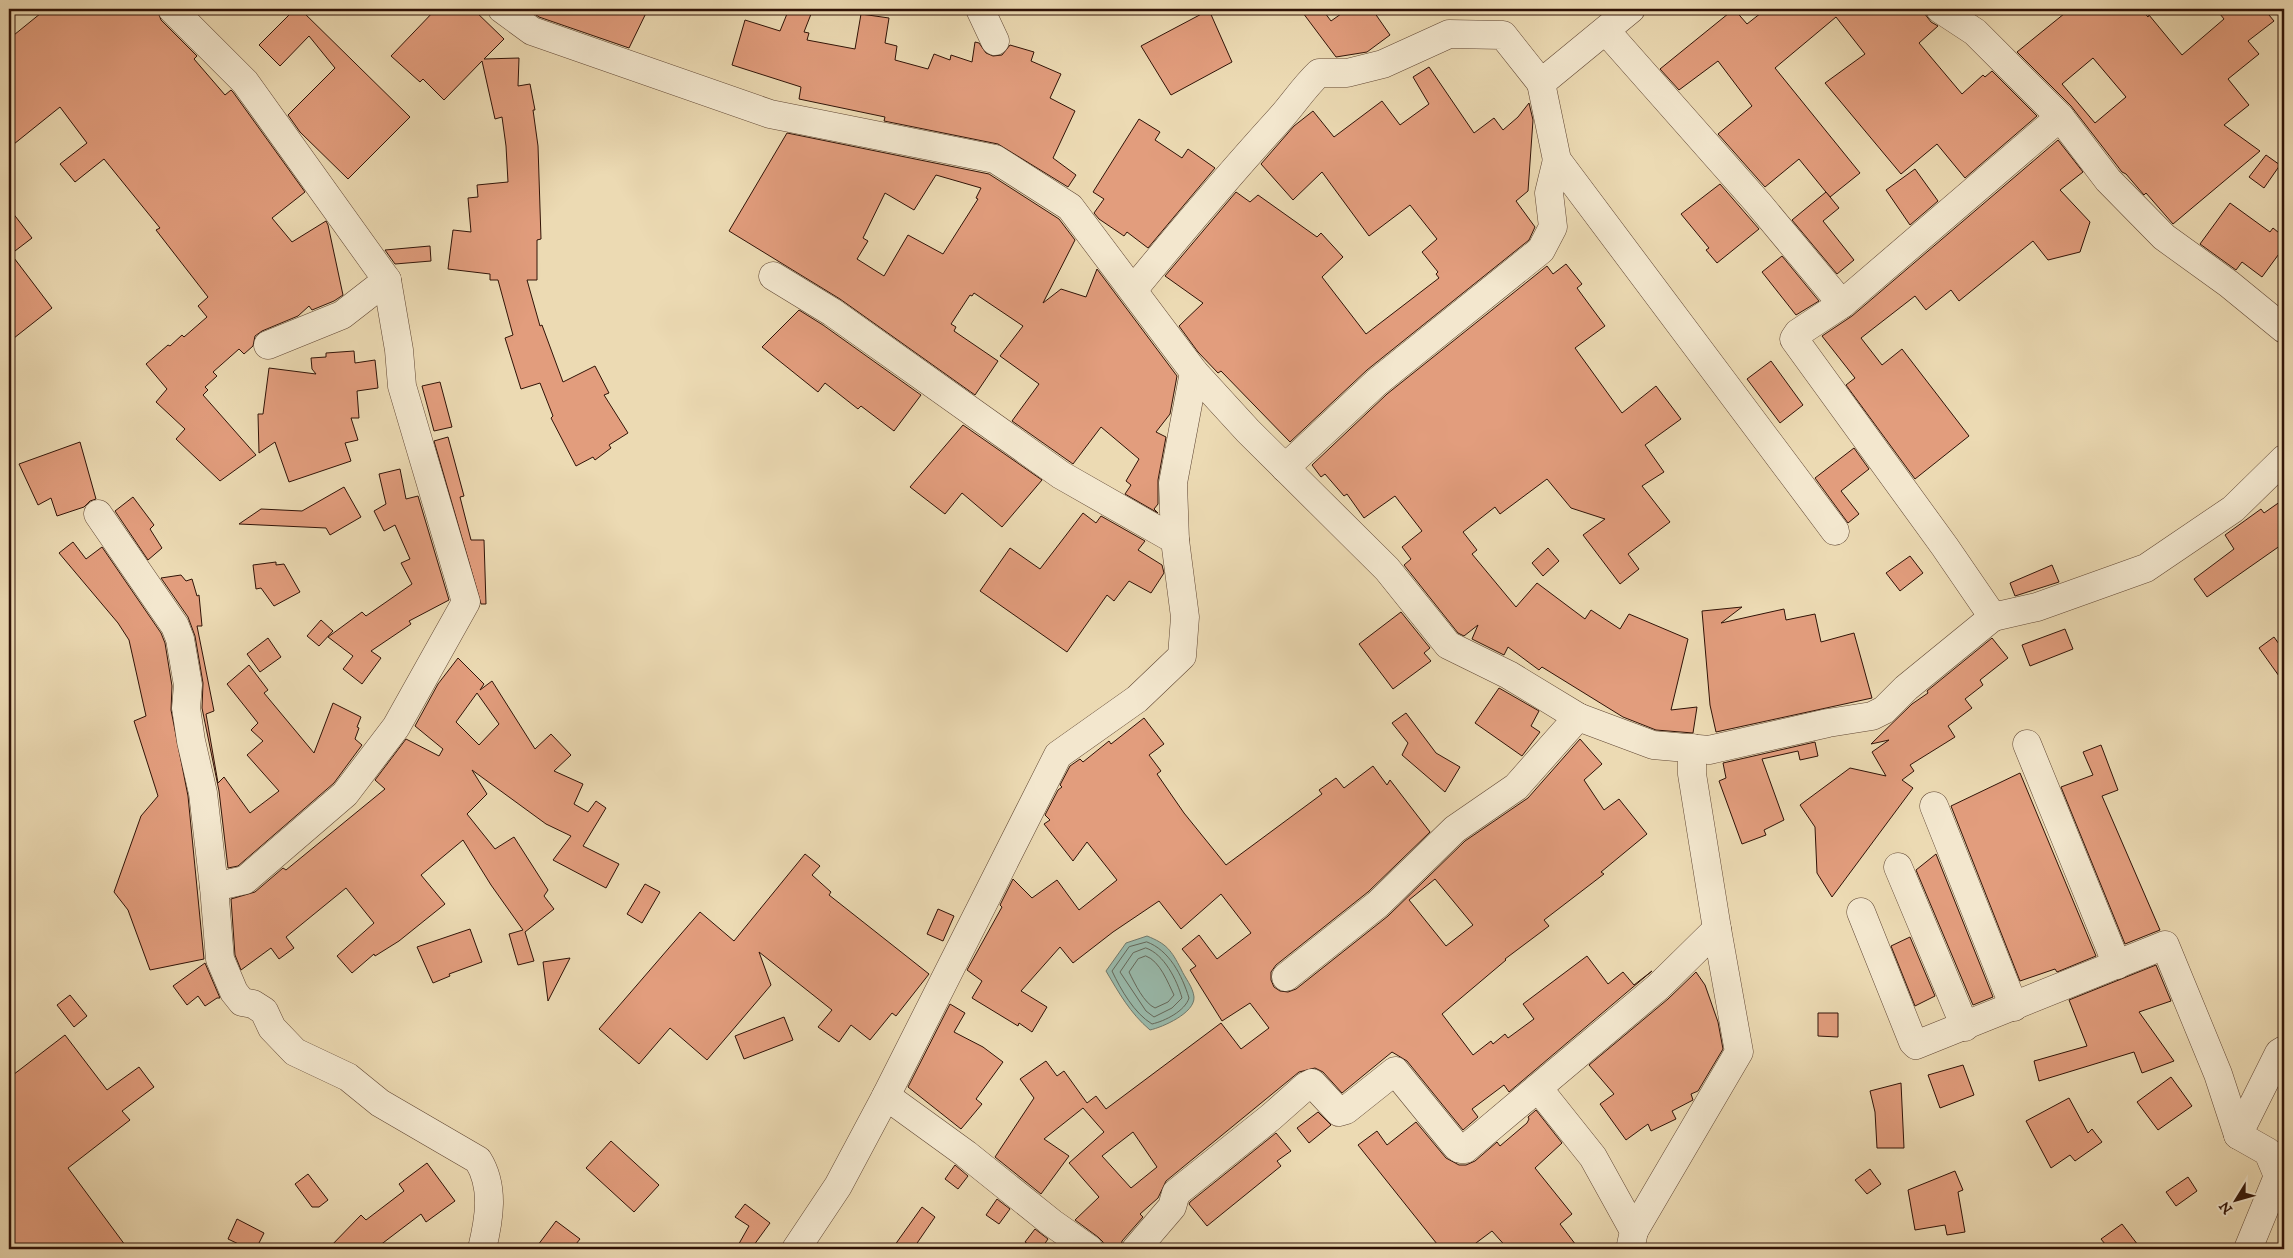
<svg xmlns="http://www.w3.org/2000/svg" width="2293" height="1258" font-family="'IM FELL DW Pica',serif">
  <rect width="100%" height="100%" fill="#ecdab3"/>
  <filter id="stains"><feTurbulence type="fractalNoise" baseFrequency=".004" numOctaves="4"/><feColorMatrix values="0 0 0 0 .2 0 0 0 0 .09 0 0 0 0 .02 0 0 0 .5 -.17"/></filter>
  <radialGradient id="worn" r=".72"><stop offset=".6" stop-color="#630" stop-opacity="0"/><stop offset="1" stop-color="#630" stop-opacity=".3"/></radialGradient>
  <path fill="#99bbad" stroke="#6f786b" d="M1147,936C1167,944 1171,950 1181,969C1185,978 1193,987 1194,997C1195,1013 1163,1027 1150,1030C1130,1013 1119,993 1106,971L1126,943Z"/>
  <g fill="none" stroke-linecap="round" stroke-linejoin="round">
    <g stroke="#64675a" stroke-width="1">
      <path d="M1147,942C1169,950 1182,975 1189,998C1185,1011 1165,1021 1152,1024C1134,1013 1121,990 1112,971L1129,947Z"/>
      <path d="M1146,948C1164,954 1177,980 1182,998L1172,1008L1154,1017L1146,1011L1120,972L1133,953Z"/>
      <path d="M1146,956C1160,961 1168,983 1174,995L1168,1002L1155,1008C1144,1003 1135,984 1129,972L1138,959Z"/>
    </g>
  </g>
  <g fill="#e29d7d" stroke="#301307" fill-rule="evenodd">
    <path d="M46,9H157L161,20L197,56L194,59L225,95L231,90L233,92L305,192L272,218L292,242L326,221L328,225L343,295L334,301L312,310L309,306L298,316L262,331L255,336L253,346L244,354L239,349L213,372L217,376L205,387L208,390L203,395L256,455L220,481L176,439L185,429L156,402L167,389L146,364L168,345L170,346L182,335L184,337L207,317L198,306L208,297L156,230L160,228L104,159L75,182L60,164L87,143L60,107L9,148V39Z"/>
    <path d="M295,9H300L410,117L348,179L300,132L288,115L335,68L309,36L280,66L259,45Z"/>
    <path d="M436,9H473L504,39L484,59L519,58L518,86L530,84L535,110H533L538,146L541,239L537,240V280H527L540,326L542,325L563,382L595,366L609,393L604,395L628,433L609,445L611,448L595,460L593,457L576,466L551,418L553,416L540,383L521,389L505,338L513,335L498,280H490V274L448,269L453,230L471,232L468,198L478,197L477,185L508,182L506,146L502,117L495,119L482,61L444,100L423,79L420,82L391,56Z"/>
    <path d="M528,9H648L629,48L539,17Z"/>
    <path d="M789,9H813L804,32L809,33L807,40L855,49L861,14L889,18L885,43L897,46L895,60L928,69L934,54L950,60L951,55L972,62L975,42L979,43L986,53L993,56L1002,55L1010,45L1034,52L1031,61L1061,74L1050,98L1075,111L1053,158L1076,175L1068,187L998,144L884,121L885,117L799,99L801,87L732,65L745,20L780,31Z"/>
    <path d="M1300,9H1322L1331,21L1348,9H1372L1390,35L1367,52L1336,57Z"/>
    <path d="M1734,9L1747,24L1766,9H1921L1931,22L1938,26L1919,43L1962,94L1983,75L1985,77L1992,71L2037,116L1965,178L1937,144L1901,174L1825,83L1865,54L1836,17L1775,68L1860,173L1830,197L1799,159L1765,187L1718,134L1752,106L1718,61L1679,90L1660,69Z"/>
    <path d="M2070,9H2141L2148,17L2149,15L2182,55L2224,19L2216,9H2264L2274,21L2248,41L2259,54L2228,79L2249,105L2224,125L2260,151L2173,224L2146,193L2144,195L2126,174L2122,172L2071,106L2017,52ZM2093,58L2126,97L2095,123L2062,84Z"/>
    <path d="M1209,10L1232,62L1171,95L1141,46Z"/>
    <path d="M1429,67L1474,133L1494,118L1503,130L1518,117L1529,103L1533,120L1528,191L1516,201L1535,227L1529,240L1367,370L1290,442L1221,371L1218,373L1198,352L1179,326L1203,303L1165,276L1236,192L1250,202L1258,195L1317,237L1321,233L1343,257L1322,277L1366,334L1439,278L1436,274L1438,272L1422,252L1437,239L1410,205L1369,236L1322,172L1293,200L1261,164L1294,126L1313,111L1334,137L1382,101L1400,125L1429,104L1413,77Z"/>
    <path d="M1139,119L1160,132L1155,140L1182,158L1188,149L1215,168L1148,248L1127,232L1124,236L1099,219L1094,213L1104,199L1093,192Z"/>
    <path d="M787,133L989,174L1059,219L1075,240L1043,303L1061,289L1086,297L1097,269L1177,376L1170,414L1156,432L1166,437L1158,480V504L1154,509L1158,513L1125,494L1131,485L1126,481L1139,459L1101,427L1073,464L1012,421L1039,384L1000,356L1023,326L974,293L972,296L970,295L951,324L956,327L954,331L998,361L975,395L840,299L729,231ZM936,175L981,188L976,198L978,199L943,254L908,235L884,276L857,259L868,241L863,238L885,193L914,210Z"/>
    <path d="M2058,140L2083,172L2060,190L2090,222L2080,252L2048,260L2033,241L1959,301L1951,290L1926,310L1915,296L1861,338L1882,365L1902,349L1969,436L1915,479L1846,385L1855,378L1822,336L1852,316Z"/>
    <path d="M2266,155L2280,165L2264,188L2249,177Z"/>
    <path d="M1915,169L1938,201L1910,225L1886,190Z"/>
    <path d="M1720,184L1759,229L1717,263L1706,250L1709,248L1681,214Z"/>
    <path d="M1826,192L1839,208L1823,221L1854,260L1837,274L1792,220Z"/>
    <path d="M2230,203L2270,232L2273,228L2284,237V247L2262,277L2242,262L2236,270L2200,244Z"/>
    <path d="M9,208L32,238L11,254L52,308L9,342Z"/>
    <path d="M430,246L431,261L395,264L385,250Z"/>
    <path d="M1782,256L1819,301L1796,315L1762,272Z"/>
    <path d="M1566,264L1582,284L1577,288L1605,326L1575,348L1622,413L1656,386L1681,419L1645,445L1664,472L1642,486L1670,522L1628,554L1639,569L1620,584L1583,535L1605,519L1571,508L1547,479L1500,514L1495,507L1463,532L1477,550L1472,554L1516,607L1537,583L1585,619L1591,610L1620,629L1629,614L1688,639L1671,710L1697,707L1693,733L1656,730L1623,717L1542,667L1539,670L1508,647L1504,655L1472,639L1478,625L1464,636L1458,633L1404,565L1411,559L1402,547L1422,531L1395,496L1364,518L1347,494L1344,496L1325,474L1321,477L1312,465L1387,394L1547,266L1553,274Z"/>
    <path d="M799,310L823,325L921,395L894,431L861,406L858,409L825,383L818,392L762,347Z"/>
    <path d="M354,351L355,363L375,360L378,388L357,391L359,418H351L358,440L345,443L351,461L289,482L275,442L259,453L258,414H263L269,368L316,374L312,369L311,358L326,357V353Z"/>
    <path d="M1771,361L1803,405L1780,423L1747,379Z"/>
    <path d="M440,382L452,427L434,431L422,386Z"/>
    <path d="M963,425L1042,480L1002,527L962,493L945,514L910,487Z"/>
    <path d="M448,437L464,496L460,497L471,540H484L486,604H481L434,441Z"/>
    <path d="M80,442L96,499L90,501L84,507L57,516L51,498L38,505L19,464Z"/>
    <path d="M1854,448L1869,469L1841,491L1859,514L1848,523L1815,478Z"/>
    <path d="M400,469L406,499L418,496L449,600L409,621L411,624L371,651L381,658L362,684L343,669L353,656L328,637L362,612L366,616L412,584L401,563L410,559L395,525L384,531L374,511L386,504L379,474Z"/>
    <path d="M344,487L361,517L330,535L326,528L239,524L261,509L302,511Z"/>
    <path d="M133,497L154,525L150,529L162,548L148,560L115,511Z"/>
    <path d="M2284,499V543L2207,597L2194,579L2234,549L2225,535L2261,509L2264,513Z"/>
    <path d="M1083,513L1096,523L1101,516L1145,541L1138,550L1162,565L1164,573L1151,593L1129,581L1114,601L1107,595L1067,652L980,591L1010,548L1040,569Z"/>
    <path d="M73,542L86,559L102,547L161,633L165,643L172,686L171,710L188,796L204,959L150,970L128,910L114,892L141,816L158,796L134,721L146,716L129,640L118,623L59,553Z"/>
    <path d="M1548,548L1559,561L1543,576L1532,563Z"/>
    <path d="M1910,556L1923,573L1900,591L1886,573Z"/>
    <path d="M276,562V565L284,564L300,592L274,606L261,588L256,589L253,565Z"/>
    <path d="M2052,565L2059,582L2015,596L2010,583Z"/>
    <path d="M181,575L186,581L192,579L197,596L199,595L202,626H197L214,711L206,714L218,783L224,777L250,813L279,791L247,755L263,741L251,730L258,723L227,684L249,665L268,690L264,693L314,753L333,703L361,717L357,727L359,728L355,739L362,745L334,783L238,866L228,868L219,791L202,708L203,683L195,636L188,617L161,578Z"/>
    <path d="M1742,607L1721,623L1784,609L1786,620L1815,614L1821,642L1854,633L1872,698L1716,732L1710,705L1702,611Z"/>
    <path d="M1401,612L1430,648L1424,653L1431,661L1393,689L1359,644Z"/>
    <path d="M321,620L333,631L319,646L307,636Z"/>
    <path d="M2065,629L2073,649L2030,666L2022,645Z"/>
    <path d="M2274,637L2284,651V683L2259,648Z"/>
    <path d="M268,638L281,657L260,672L247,654Z"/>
    <path d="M1992,638L2008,658L1980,680L1983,685L1965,699L1972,708L1948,726L1955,737L1910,765L1914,771L1902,780L1913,788L1832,897L1817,873L1815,827L1800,805L1850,768L1886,776L1872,752L1889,740L1871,744L1912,704L1928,693L1927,691Z"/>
    <path d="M458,658L484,684L480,690L492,681L535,749L551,734L571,755L554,771L583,784L574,804L588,812L596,801L606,808L583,846L619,864L606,888L553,860L571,836L546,824L472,770L487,794L467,814L495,849L514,837L548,890L544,896L554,909L525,932L534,961L518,965L509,934L523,930L491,885L463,840L421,875L445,904L399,941L375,956L374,954L352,973L337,956L374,923L346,888L286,937L294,948L279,959L271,948L241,970L235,955L231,899L255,892L283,868L286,870L385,789L375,780L406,739L439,756L443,749L415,726L438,684ZM477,693L499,724L479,745L456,722Z"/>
    <path d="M1499,688L1539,711L1531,726L1540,732L1522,756L1475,723Z"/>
    <path d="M1406,713L1436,753L1460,767L1445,792L1402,755L1408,743L1392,723Z"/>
    <path d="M1144,718L1164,744L1149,755L1161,771L1157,774L1184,813L1226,865L1322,794L1319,790L1336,778L1344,788L1373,766L1387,785L1390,780L1430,832L1368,892L1276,965L1271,972V980L1274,987L1280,991L1288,992L1296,989L1388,916L1465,841L1528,798L1580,739L1602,764L1584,780L1604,810L1619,799L1647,834L1601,872L1604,874L1544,920L1549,926L1505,959L1506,960L1442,1014L1473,1055L1491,1041L1493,1044L1505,1034L1508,1038L1534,1019L1523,1004L1587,956L1608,984L1623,972L1634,985L1652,971L1509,1092L1504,1085L1472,1109L1478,1117L1463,1130L1407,1061L1392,1052L1342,1093L1323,1072L1315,1068L1299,1072L1166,1181L1158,1198L1140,1214L1143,1217L1122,1241L1121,1249H1104L1103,1242L1098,1237L1075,1220L1099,1197L1069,1163L1104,1132L1083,1108L1044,1139L1069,1156L1041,1194L995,1157L1034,1098L1020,1079L1046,1061L1057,1076L1064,1071L1087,1103L1096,1096L1106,1109L1221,1023L1241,1049L1269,1028L1250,1003L1222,1021L1190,970L1196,966L1182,949L1199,935L1217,959L1251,933L1221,894L1181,929L1159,901L1113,932L1073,963L1060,947L1021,991L1047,1007L1032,1032L1019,1023L1018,1026L972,998L982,981L967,970L1002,907L1000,905L1013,879L1032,898L1057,880L1079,910L1117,880L1087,842L1073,861L1044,824L1050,820L1045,815L1058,790L1062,787L1060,785L1070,766L1080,759L1083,762L1109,741L1111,744ZM1435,879L1473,925L1446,946L1409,900ZM1133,1132L1157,1167L1131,1188L1102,1156Z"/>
    <path d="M1815,742L1818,756L1800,760L1798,751L1762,759L1784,820L1764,830L1766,835L1742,844L1719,781L1726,778L1723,763Z"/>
    <path d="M2101,745L2118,790L2102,796L2160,930L2125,944L2061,787L2093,775L2083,752Z"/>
    <path d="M2020,773L2096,956L2057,972L2055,969L2020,981L1951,806Z"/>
    <path d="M805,854L820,866L812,875L831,892L829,895L929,974L896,1016L892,1013L870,1040L851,1025L839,1042L818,1027L832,1010L759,952L771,985L707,1060L670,1028L639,1064L599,1029L700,912L734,941Z"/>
    <path d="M1936,854L1993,997L1973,1005L1916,870Z"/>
    <path d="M645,884L660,892L642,923L627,914Z"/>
    <path d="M938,909L954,916L943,941L927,934Z"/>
    <path d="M470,929L482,962L449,974L450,976L433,983L417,947Z"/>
    <path d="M1910,937L1935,996L1915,1006L1891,946Z"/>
    <path d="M570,958L548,1001L543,962Z"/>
    <path d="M205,963L220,998H217L205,1006L198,996L187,1005L173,986Z"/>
    <path d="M2156,965L2171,1001L2139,1012L2174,1061L2142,1073L2134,1052L2039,1081L2034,1061L2087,1046L2069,1000Z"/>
    <path d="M1696,972L1705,985L1718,1022L1723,1049L1698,1091L1691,1094L1693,1100L1672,1111L1676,1119L1651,1131L1648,1124L1626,1140L1600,1104L1614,1094L1589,1065L1668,999Z"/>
    <path d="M70,995L87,1016L74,1027L57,1005Z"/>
    <path d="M950,1004L965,1013L954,1032L983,1047L1003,1062L976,1099L982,1104L961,1129L908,1087Z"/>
    <path d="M1818,1013H1838V1037L1818,1036Z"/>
    <path d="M784,1017L793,1040L744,1059L735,1036Z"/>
    <path d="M65,1035L107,1090L139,1067L154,1087L122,1111L130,1120L68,1168L128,1249H9V1078Z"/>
    <path d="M1963,1065L1974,1095L1940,1108L1928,1075Z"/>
    <path d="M2171,1077L2192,1106L2158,1130L2137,1102Z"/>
    <path d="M1901,1083L1904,1148H1877L1875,1112L1870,1091Z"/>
    <path d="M2069,1098L2088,1133L2092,1129L2102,1142L2075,1161L2070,1155L2051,1168L2026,1121Z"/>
    <path d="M1536,1110L1562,1143L1535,1168L1572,1214L1560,1224L1579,1249H1508L1492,1231L1468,1249H1441L1358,1145L1377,1131L1387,1145L1416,1122L1446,1158L1459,1165H1466L1475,1161L1497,1142L1500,1146L1527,1123L1529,1119L1528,1117Z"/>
    <path d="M1318,1112L1331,1125L1309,1143L1297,1128Z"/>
    <path d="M1276,1133L1291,1151L1277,1161L1281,1166L1207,1226L1189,1204L1190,1202Z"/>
    <path d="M611,1141L659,1185L634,1212L586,1168Z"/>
    <path d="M427,1163L455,1201L426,1222L421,1214L375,1249H328L361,1215L366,1220L404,1191L399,1184Z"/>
    <path d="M955,1165L968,1176L958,1189L945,1179Z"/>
    <path d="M1870,1169L1881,1184L1867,1194L1855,1180Z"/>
    <path d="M1955,1171L1963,1190L1958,1192L1965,1232L1947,1235L1945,1225L1915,1230L1908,1190Z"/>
    <path d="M308,1174L328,1200L319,1207H312L295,1184Z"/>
    <path d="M2188,1177L2197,1191L2176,1206L2166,1192Z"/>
    <path d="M997,1199L1010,1209L999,1224L986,1215Z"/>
    <path d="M745,1204L770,1223L751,1249H736L749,1226L735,1217Z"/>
    <path d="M922,1207L935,1217L913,1249H892Z"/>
    <path d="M237,1219L264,1233L256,1249H249L228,1239Z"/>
    <path d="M556,1221L580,1239L572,1249H535Z"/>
    <path d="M2122,1224L2141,1249H2109L2101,1239Z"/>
    <path d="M1035,1229L1048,1239L1041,1249H1035L1025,1242Z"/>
  </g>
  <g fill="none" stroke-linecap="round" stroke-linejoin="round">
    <defs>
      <g id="minor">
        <path d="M172,9L245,82L387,280L342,315L268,345"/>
        <path d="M502,9L532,31L770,114L995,159L1070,207L1194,372L1173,483L1175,540L1185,617L1182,656L1137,699L1058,755L886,1096L838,1186L796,1249"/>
        <path d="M980,9L995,41"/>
        <path d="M1940,9L1975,32L2060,117"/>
        <path d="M1606,31L1758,203L1842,304"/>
        <path d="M1541,83L1557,160L1835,531"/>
        <path d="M773,276L832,312L1061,475L1175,540"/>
        <path d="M1133,290C1180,233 1227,177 1277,122C1292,106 1303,88 1319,73H1347L1383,64L1449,34L1503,35L1541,83L1631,9"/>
        <path d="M2284,329L2229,284L2164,237L2108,180L2060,117L1842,304L1798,333L1794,339L1945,547L1993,617L2037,607L2146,568L2233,509L2284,459"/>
        <path d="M1194,372L1248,431L1387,569L1448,645L1509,675L1578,717L1516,787L1455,829L1378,904L1286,977"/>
        <path d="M1285,468L1377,382L1541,250L1553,227L1549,193L1557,160"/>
        <path d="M98,514L175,626L180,639L188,685L186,708L191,741L203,793L214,887L220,959L234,992L242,1002L253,1004L264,1011L272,1028L295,1052L348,1077L380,1103L478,1160C495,1187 489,1220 482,1249"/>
        <path d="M1578,717L1653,745L1709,750L1828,723L1872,716L1884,710L1906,688L1993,617"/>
        <path d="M2027,744L2117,965"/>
        <path d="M1692,748V774L1717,929"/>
        <path d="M1934,806L2014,1007"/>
        <path d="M1898,867L1965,1027"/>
        <path d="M214,887L245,880L345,794L396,727L466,602L402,386L399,350L387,280"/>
        <path d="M1861,912L1913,1042L1916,1045L2165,945L2218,1074L2238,1135L2268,1152L2278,1176L2248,1249"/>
        <path d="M1538,1088L1593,1157L1634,1231L1631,1245"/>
        <path d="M886,1096L966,1154L1052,1223L1089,1249"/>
        <path d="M2238,1135L2279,1053L2284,1050"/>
        <path d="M1136,1249L1172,1207L1176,1193L1271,1117L1306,1086L1312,1083L1339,1112L1346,1110L1395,1071L1456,1146L1460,1149H1465L1658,987L1717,929L1739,1052L1634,1231"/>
      </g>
    </defs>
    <use href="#minor" stroke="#5f4532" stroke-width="29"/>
    <use href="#minor" stroke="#f3e7ce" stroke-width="28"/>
  </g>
  <rect width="2293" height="1258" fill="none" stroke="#ecdab3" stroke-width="30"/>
  <rect x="10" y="10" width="2273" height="1238" fill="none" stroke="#301307" stroke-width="2.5"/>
  <rect x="15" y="15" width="2263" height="1228" fill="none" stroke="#301307"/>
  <g transform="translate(2236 1200) rotate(233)" stroke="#f3e7ce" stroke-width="4" paint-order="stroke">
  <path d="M0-4L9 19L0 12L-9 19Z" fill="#301307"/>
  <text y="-8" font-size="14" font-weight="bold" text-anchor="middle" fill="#301307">N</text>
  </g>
  <rect width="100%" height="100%" filter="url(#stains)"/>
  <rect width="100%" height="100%" fill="url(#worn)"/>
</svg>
